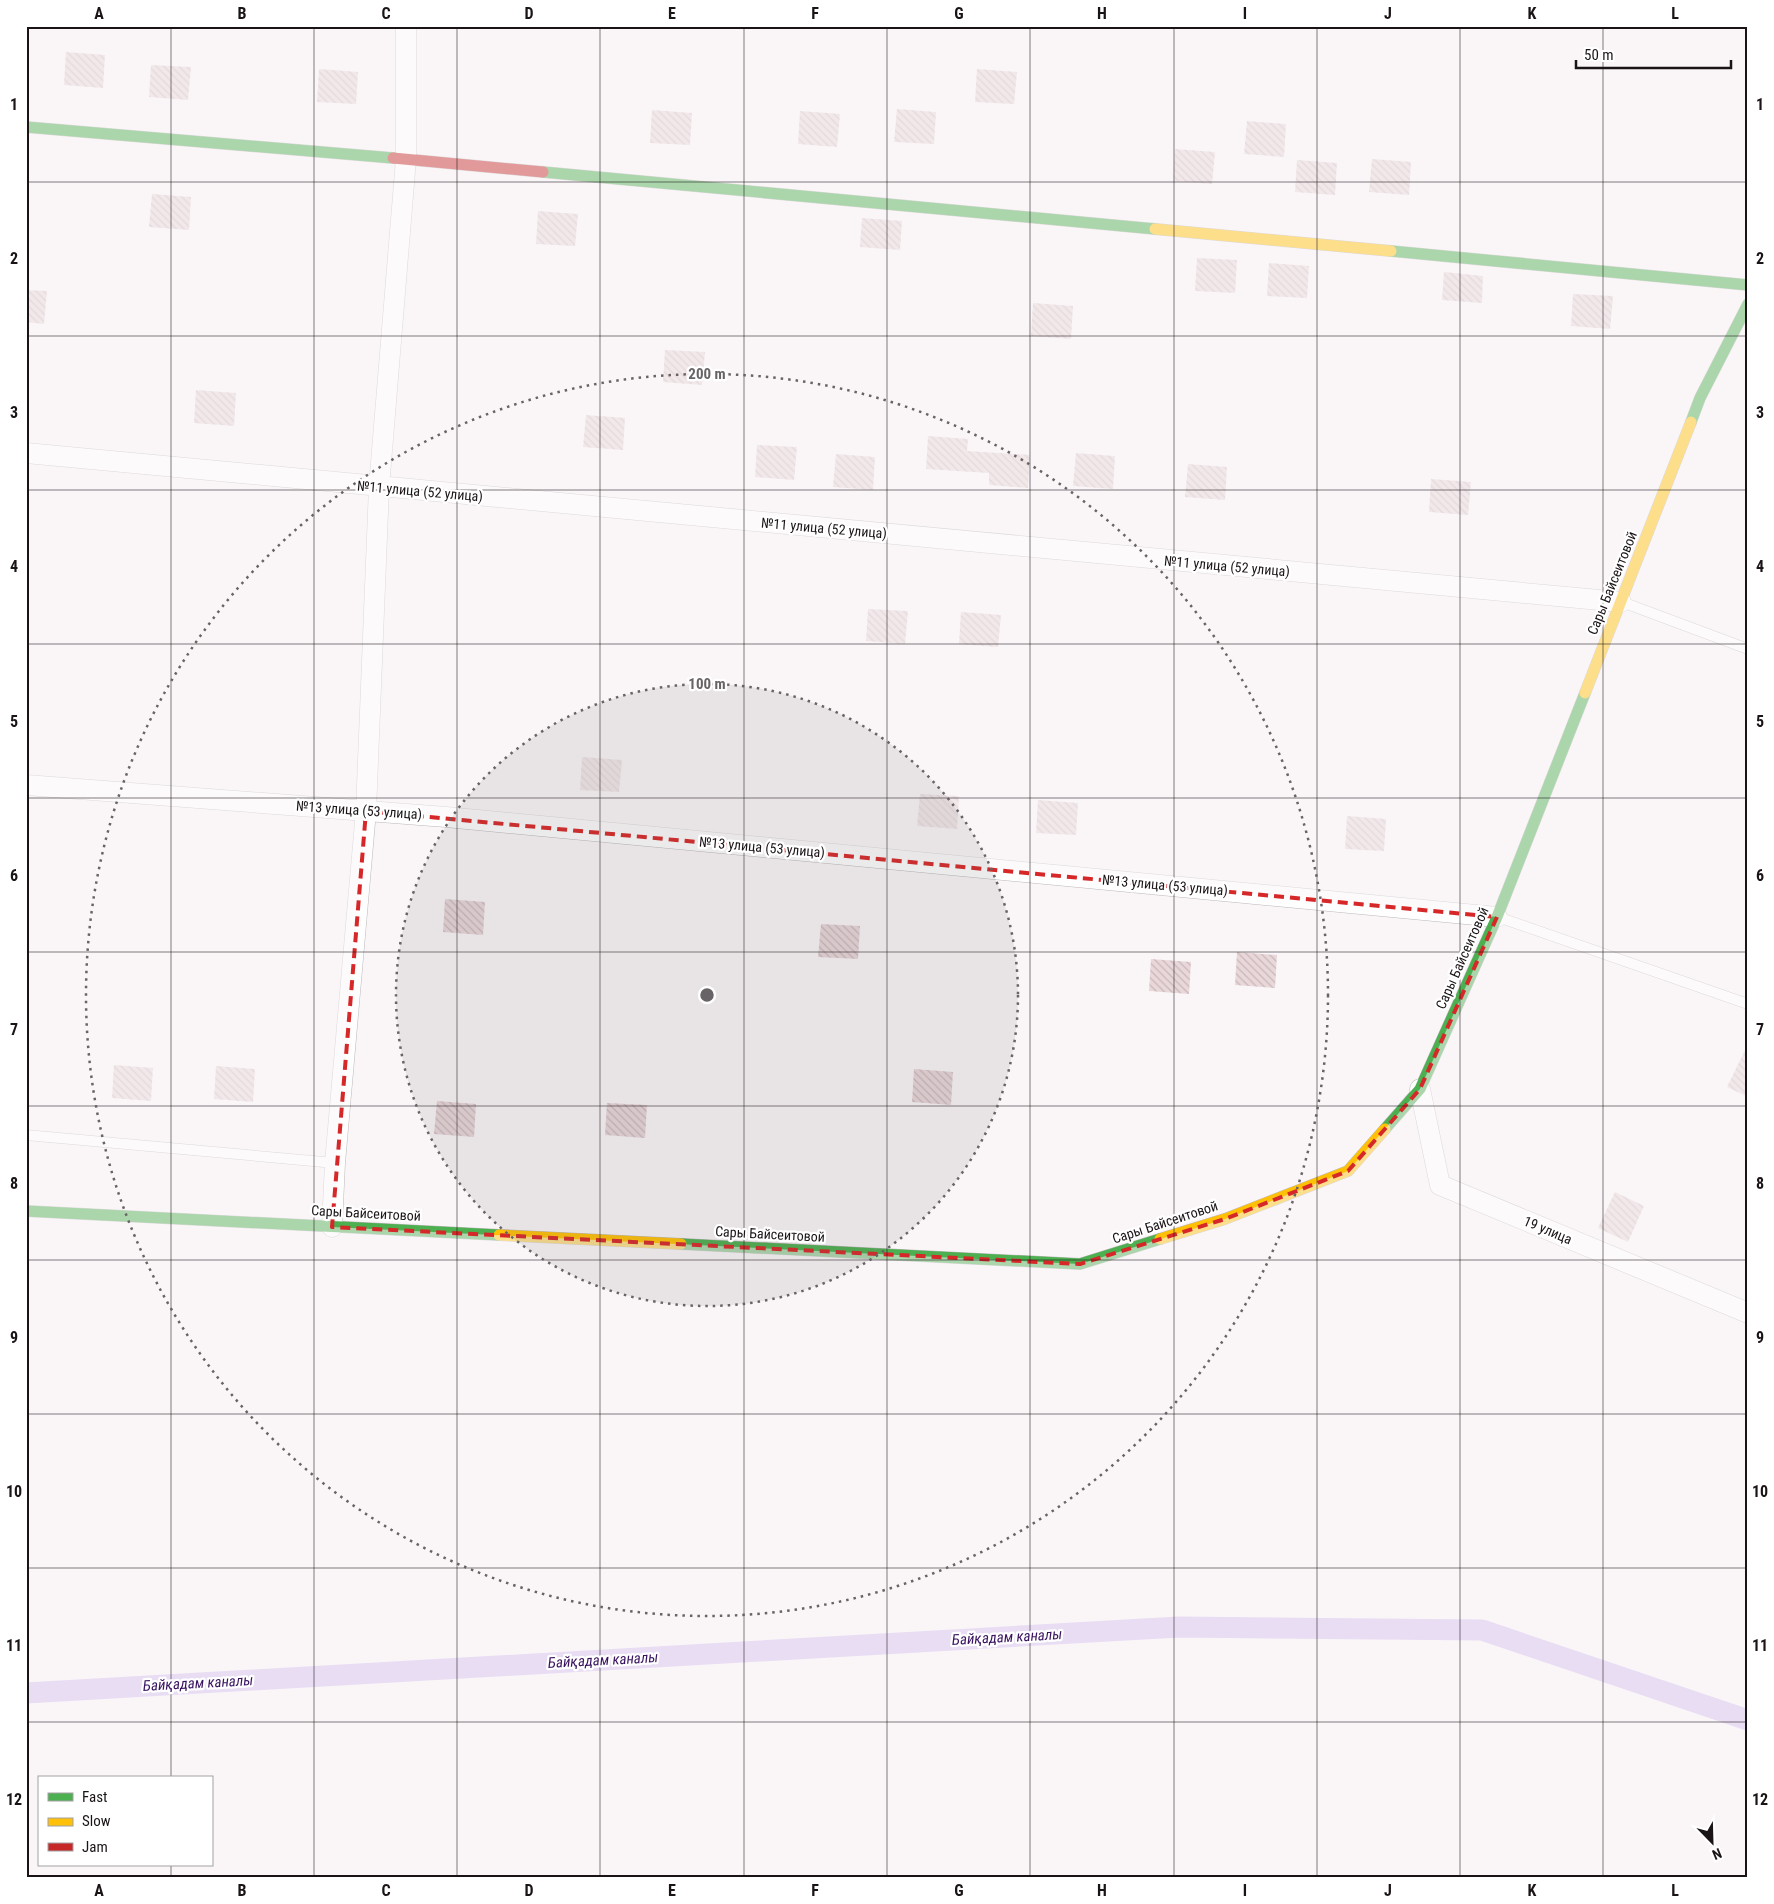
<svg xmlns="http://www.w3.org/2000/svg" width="1774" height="1904" font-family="'Roboto Condensed',sans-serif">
  <defs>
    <pattern id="building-back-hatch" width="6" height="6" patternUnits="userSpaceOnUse" patternTransform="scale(1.25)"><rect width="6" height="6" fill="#e9d7da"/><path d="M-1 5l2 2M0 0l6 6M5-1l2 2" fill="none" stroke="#c7b8ba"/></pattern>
  </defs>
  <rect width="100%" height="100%" fill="#faf6f8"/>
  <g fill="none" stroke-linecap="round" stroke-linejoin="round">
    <path stroke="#d3bfee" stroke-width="21" d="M26,1693L1179,1627L1482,1630L1748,1720"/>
  </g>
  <g fill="url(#building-back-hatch)">
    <path d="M66,52L105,55L103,88L64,85Z"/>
    <path d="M151,65L191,67L188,100L149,97Z"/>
    <path d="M319,69L358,72L356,104L317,102Z"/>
    <path d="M977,69L1017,72L1014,104L975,102Z"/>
    <path d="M897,109L936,112L934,144L894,142Z"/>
    <path d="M652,110L692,113L690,145L650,143Z"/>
    <path d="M800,111L840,114L837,147L798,144Z"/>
    <path d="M1247,121L1286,124L1284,157L1244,154Z"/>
    <path d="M1175,149L1215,152L1212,184L1173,181Z"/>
    <path d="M1372,159L1411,162L1409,195L1369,192Z"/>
    <path d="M1297,160L1337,163L1335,195L1295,192Z"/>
    <path d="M152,194L191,197L189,230L149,227Z"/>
    <path d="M538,211L578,214L575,246L536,244Z"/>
    <path d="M862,218L902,221L900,250L860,247Z"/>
    <path d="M1197,258L1237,260L1235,293L1195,291Z"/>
    <path d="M1269,263L1309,266L1307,298L1267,296Z"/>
    <path d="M1444,272L1483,276L1482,303L1442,300Z"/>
    <path d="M26,290L47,291L44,324L26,322Z"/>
    <path d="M1573,294L1613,296L1610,329L1571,326Z"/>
    <path d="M1033,303L1073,306L1071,339L1031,336Z"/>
    <path d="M665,350L705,352L702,385L663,382Z"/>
    <path d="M196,390L236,393L234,426L194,423Z"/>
    <path d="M586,415L625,418L623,450L583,447Z"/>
    <path d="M928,436L968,439L967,451L1030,455L1028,488L989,485V473L926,469Z"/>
    <path d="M757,445L797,447L794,480L755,477Z"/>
    <path d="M1076,453L1115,456L1113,489L1073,486Z"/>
    <path d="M836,454L875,457L873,490L833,487Z"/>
    <path d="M1188,464L1227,467L1225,500L1185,497Z"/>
    <path d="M1431,479L1471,482L1468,515L1429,512Z"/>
    <path d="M868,609L908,611L905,644L866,641Z"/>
    <path d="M961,612L1001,615L998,647L959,644Z"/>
    <path d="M582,757L622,760L619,792L580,790Z"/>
    <path d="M920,794L959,796L957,829L917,826Z"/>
    <path d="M1038,800L1078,803L1076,835L1036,833Z"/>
    <path d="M1347,816L1386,819L1384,851L1345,849Z"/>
    <path d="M445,899L485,902L483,935L443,932Z"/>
    <path d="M821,924L860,926L858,959L818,957Z"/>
    <path d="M1237,952L1277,955L1275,988L1235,985Z"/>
    <path d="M1151,959L1191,962L1189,994L1149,991Z"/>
    <path d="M1748,1044V1097L1727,1087Z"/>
    <path d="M114,1065L153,1068L151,1101L112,1098Z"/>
    <path d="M216,1066L255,1069L253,1102L214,1099Z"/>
    <path d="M914,1069L953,1072L951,1105L912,1102Z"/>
    <path d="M437,1101L476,1104L474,1137L434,1134Z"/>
    <path d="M607,1103L647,1105L645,1138L605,1135Z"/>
    <path d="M1615,1192L1644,1206L1628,1242L1598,1228Z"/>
  </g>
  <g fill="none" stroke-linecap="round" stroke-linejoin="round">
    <defs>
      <g id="lane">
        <path d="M1622,602L1748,649"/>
        <path d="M1498,917L1748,1004"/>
        <path d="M26,1135L335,1163"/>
      </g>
      <g id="street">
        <path d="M26,453L1621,602"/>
        <path d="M26,785L446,817L1497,917"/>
        <path d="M1420,1089L1440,1185L1748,1313"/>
        <path d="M332,1227L335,1163L366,811L379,487L406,159V26"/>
      </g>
      <g id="fast">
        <path d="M26,127L393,158"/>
        <path d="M543,172L1155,229"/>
        <path d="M1391,251L1748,285"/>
        <path d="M1691,422L1700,398L1748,304"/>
        <path d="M1385,1129L1420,1089L1497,917L1585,693"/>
        <path d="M26,1211L499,1235"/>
        <path d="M681,1244L1080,1264L1160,1239"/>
      </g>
      <g id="slow">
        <path d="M1155,229L1391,251"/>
        <path d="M1585,693L1691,422"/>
        <path d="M499,1235L681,1244"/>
        <path d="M1160,1239L1225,1219L1348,1171L1385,1129"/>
      </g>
      <path id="jam" d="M393,158L543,172"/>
    </defs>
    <use href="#lane" stroke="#bdb8ba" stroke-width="11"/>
    <use href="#street" stroke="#bdb8ba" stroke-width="21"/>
    <use href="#fast" stroke="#bdb8ba" stroke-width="12"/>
    <use href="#slow" stroke="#bdb8ba" stroke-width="12"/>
    <use href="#jam" stroke="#bdb8ba" stroke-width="12"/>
    <use href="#lane" stroke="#fefefe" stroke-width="10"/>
    <use href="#street" stroke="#fefefe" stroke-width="20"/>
    <use href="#fast" stroke="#4caf50" stroke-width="11"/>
    <use href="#slow" stroke="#ffc107" stroke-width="11"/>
    <use href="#jam" stroke="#c62828" stroke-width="11"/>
  </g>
  <path d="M0 0H1774V1904H0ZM366,811L1497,917L1420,1089L1348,1171L1225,1219L1080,1264L332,1227Z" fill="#faf6f8" fill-opacity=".55" fill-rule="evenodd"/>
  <path fill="none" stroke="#d62828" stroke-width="4" stroke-dasharray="10 6" stroke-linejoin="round" d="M366,811L1497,917L1420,1089L1348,1171L1225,1219L1080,1264L332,1227Z"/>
  <path fill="none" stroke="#1a1417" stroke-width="1" stroke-opacity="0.55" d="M171,26V1778M314,26V1878M457,26V1878M600,26V1878M744,26V1878M887,26V1878M1030,26V1878M1174,26V1878M1317,26V1878M1460,26V1878M1603,26V1878M26,182H1748M26,336H1748M26,490H1748M26,644H1748M26,798H1748M26,952H1748M26,1106H1748M26,1260H1748M26,1414H1748M26,1568H1748M26,1722H1748M171,1865V1878"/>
  <circle cx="707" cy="995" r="311" fill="#686366" fill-opacity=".12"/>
  <g fill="none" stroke="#686366" stroke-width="2.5" stroke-dasharray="2.5 5">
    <circle cx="707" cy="995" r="311"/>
    <circle cx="707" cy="995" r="621"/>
  </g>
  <g text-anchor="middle" stroke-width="4.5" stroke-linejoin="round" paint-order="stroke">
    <g font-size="14" fill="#1a1417" stroke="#fff">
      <text transform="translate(420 491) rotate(5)" y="5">№11 улица (52 улица)</text>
      <text transform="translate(824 528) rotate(5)" y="5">№11 улица (52 улица)</text>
      <text transform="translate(1227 566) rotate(5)" y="5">№11 улица (52 улица)</text>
      <text transform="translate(1612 583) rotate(-68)" y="5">Сары Байсеитовой</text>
      <text transform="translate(359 810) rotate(4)" y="5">№13 улица (53 улица)</text>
      <text transform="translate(762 847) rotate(5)" y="5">№13 улица (53 улица)</text>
      <text transform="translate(1165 885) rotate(5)" y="5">№13 улица (53 улица)</text>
      <text transform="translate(1462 958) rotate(-66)" y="5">Сары Байсеитовой</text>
      <text transform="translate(366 1213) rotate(3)" y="5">Сары Байсеитовой</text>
      <text transform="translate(1165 1222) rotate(-18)" y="5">Сары Байсеитовой</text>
      <text transform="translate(1548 1230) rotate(23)" y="5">19 улица</text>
      <text transform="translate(770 1234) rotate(3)" y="5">Сары Байсеитовой</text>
    </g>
    <g font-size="15" font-style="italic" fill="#39135f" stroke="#fff">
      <text transform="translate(1007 1637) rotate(-3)" y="5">Байқадам каналы</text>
      <text transform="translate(603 1660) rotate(-3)" y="5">Байқадам каналы</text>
      <text transform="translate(198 1683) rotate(-3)" y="5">Байқадам каналы</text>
    </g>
  </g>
  <circle cx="707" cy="995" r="8" fill="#686366" stroke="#fff" stroke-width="2.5"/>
  <g font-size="15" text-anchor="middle" font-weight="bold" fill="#686366" stroke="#fff" stroke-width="4.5" stroke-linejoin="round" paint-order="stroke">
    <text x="707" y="379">200 m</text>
    <text x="707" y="689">100 m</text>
  </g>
  <rect width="1774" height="1904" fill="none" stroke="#ffffff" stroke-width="55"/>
  <rect x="38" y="1776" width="175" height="90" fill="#ffffff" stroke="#a3a1a2"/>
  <rect x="48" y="1793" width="25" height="8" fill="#4caf50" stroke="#a3a1a2"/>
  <text x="82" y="1802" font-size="15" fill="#1a1417">Fast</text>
  <rect x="48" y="1818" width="25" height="8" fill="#ffc107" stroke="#a3a1a2"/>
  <text x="82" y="1826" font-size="15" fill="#1a1417">Slow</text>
  <rect x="48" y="1843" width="25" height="8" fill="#c62828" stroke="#a3a1a2"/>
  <text x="82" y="1852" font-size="15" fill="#1a1417">Jam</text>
  <g transform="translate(1712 1842) rotate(157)" stroke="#ffffff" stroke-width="4" paint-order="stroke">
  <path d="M0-4L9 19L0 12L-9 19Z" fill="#1a1417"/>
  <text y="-8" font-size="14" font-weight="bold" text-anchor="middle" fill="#1a1417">N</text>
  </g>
  <path d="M1576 60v8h155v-8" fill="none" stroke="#1a1417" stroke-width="2.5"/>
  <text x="1584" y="60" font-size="15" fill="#1a1417" stroke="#ffffff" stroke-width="4" paint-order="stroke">50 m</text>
  <rect x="28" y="28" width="1718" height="1848" fill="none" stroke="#1a1417" stroke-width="2"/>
  <g font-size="16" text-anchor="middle" font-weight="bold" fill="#1a1417">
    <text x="99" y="19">A</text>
    <text x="242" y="19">B</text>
    <text x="386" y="19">C</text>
    <text x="529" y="19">D</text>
    <text x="672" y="19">E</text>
    <text x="815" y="19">F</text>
    <text x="959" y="19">G</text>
    <text x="1102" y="19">H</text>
    <text x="1245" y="19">I</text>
    <text x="1388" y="19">J</text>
    <text x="1532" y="19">K</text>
    <text x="1675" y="19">L</text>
    <text x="14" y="110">1</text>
    <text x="1760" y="110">1</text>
    <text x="14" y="264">2</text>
    <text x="1760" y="264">2</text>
    <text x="14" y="418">3</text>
    <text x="1760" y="418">3</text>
    <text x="14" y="572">4</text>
    <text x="1760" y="572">4</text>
    <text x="14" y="727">5</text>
    <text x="1760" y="727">5</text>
    <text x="14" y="881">6</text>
    <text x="1760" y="881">6</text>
    <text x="14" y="1035">7</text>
    <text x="1760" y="1035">7</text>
    <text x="14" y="1189">8</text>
    <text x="1760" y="1189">8</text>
    <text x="14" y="1343">9</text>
    <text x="1760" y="1343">9</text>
    <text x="14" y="1497">10</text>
    <text x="1760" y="1497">10</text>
    <text x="14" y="1651">11</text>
    <text x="1760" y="1651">11</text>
    <text x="14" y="1805">12</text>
    <text x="1760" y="1805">12</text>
    <text x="99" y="1896">A</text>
    <text x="242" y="1896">B</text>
    <text x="386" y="1896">C</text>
    <text x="529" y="1896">D</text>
    <text x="672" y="1896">E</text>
    <text x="815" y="1896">F</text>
    <text x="959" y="1896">G</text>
    <text x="1102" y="1896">H</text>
    <text x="1245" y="1896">I</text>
    <text x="1388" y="1896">J</text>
    <text x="1532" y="1896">K</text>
    <text x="1675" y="1896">L</text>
  </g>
</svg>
